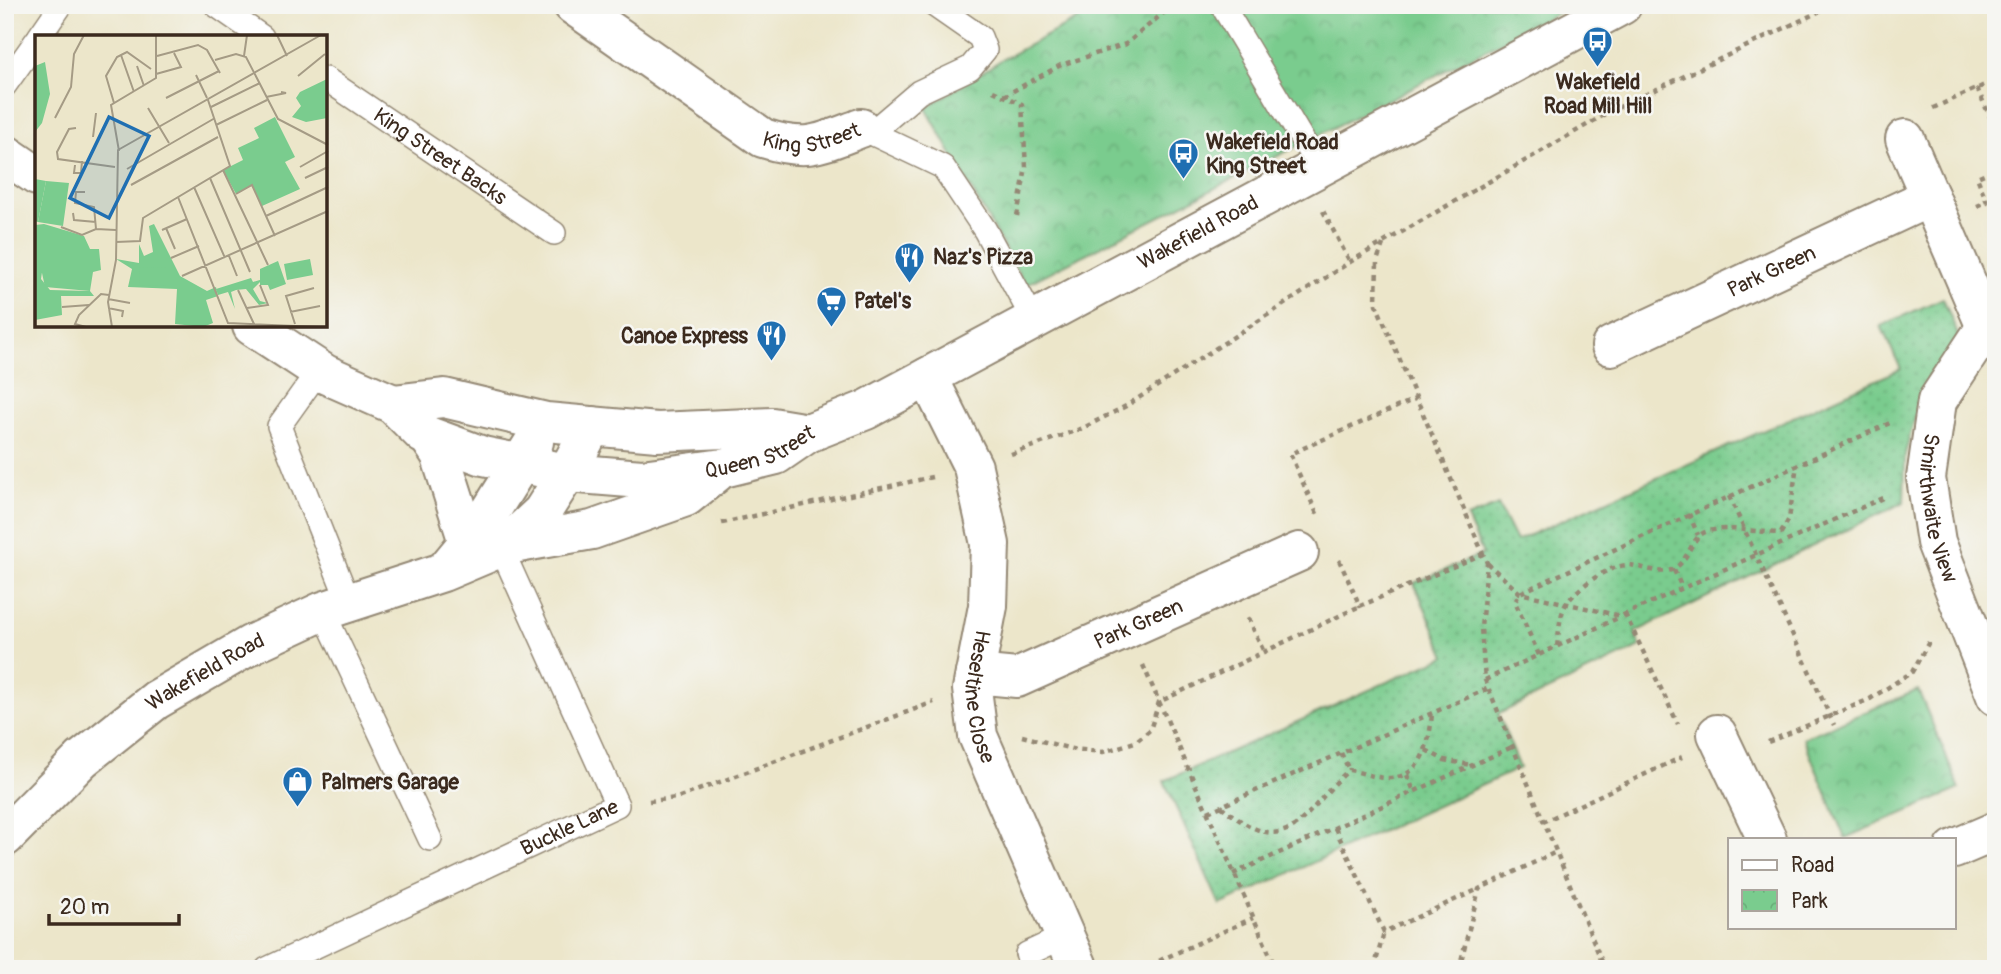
<svg xmlns="http://www.w3.org/2000/svg" width="2001" height="974" font-family="Pangolin,sans-serif">
  <defs>
    <pattern id="grass-dots" width="8" height="8" patternUnits="userSpaceOnUse" patternTransform="scale(1.75)"><rect width="8" height="8" fill="#7acc8e"/><path d="M2 2h.1M6 6h.1" fill="none" stroke="#6aaf7a" stroke-width="1.8" stroke-linecap="round"/></pattern>
    <pattern id="park-crowns" width="20" height="18" patternUnits="userSpaceOnUse" patternTransform="scale(1.75)"><rect width="20" height="18" fill="#7acc8e"/><path d="M2 6a3 3 0 1 1 6 0M12 15a3 3 0 1 1 6 0" fill="none" stroke="#6aaf7a"/></pattern>
  </defs>
  <rect width="100%" height="100%" fill="#f6f6f2"/>
  <filter id="ink" filterUnits="userSpaceOnUse"><feTurbulence type="fractalNoise" baseFrequency=".0143" numOctaves="2"/><feDisplacementMap in="SourceGraphic" scale="14" xChannelSelector="R" yChannelSelector="G"/><feConvolveMatrix kernelMatrix="1 2 1 2 8 2 1 2 1" color-interpolation-filters="sRGB"/></filter>
  <filter id="wash" filterUnits="userSpaceOnUse"><feTurbulence type="fractalNoise" baseFrequency=".00686" numOctaves="4" result="noise"/><feDisplacementMap in="SourceGraphic" scale="28" xChannelSelector="R" yChannelSelector="G"/><feGaussianBlur stdDeviation="1.57" result="paint"/><feColorMatrix in="noise" values="0 0 0 0 0 0 0 0 0 0 0 0 0 0 0 0 0 1.4 0 .05"/><feComposite in="paint" operator="in"/></filter>
  <g filter="url(#wash)">
    <rect width="100%" height="100%" fill="#ece6ca"/>
    <path fill="url(#grass-dots)" stroke="#5a7b56" stroke-width="2" d="M1943,298L1960,340L1921,395L1905,454L1904,502L1635,632L1640,647L1498,714L1520,768L1220,905L1164,781L1446,656L1414,583L1483,554L1467,518L1498,505L1516,541L1901,369L1881,326Z"/>
    <g fill="url(#park-crowns)" stroke="#5a7b56" stroke-width="2">
      <path d="M1104,5H1555L1560,12L1025,285L926,108L1001,60Z"/>
      <path d="M1918,690L1960,789L1845,838L1803,738Z"/>
    </g>
  </g>
  <g filter="url(#ink)">
    <g fill="none" stroke-linecap="round" stroke-linejoin="round">
      <defs>
        <g id="lane">
          <path d="M216,5L262,37"/>
          <path d="M1222,5L1318,166"/>
          <path d="M39,37L61,5"/>
          <path id="s1" d="M326,79L554,233"/>
          <path d="M5,85L37,40"/>
          <path d="M861,128L943,167L985,230L1034,321"/>
          <path d="M871,133L919,92L970,68L985,50L980,37L934,5"/>
          <path d="M319,370L279,426L350,605"/>
          <path d="M323,611L430,839"/>
          <path d="M1027,954L1063,937"/>
          <path id="s2" d="M267,969L617,805L501,548"/>
        </g>
        <g id="street">
          <path id="s3" d="M573,5L763,138C807,152 819,144 861,128"/>
          <path d="M1905,139L1986,327"/>
          <path id="s4" d="M1996,320L1986,327L1937,401L1926,478L1936,542L1996,696"/>
          <path id="s5" d="M1611,346L1930,197"/>
          <path id="s6" d="M928,377L973,467L990,544L988,606L972,689L978,736L1079,969"/>
          <path id="s7" d="M975,674L1017,678L1299,552"/>
          <path d="M1717,734L1767,839"/>
          <path d="M1954,849L1996,831"/>
        </g>
        <g id="secondary">
          <path d="M5,154L37,176"/>
          <path id="s8" d="M252,326L325,374L393,404L423,434L483,456L567,473L642,479L723,468L776,455L808,433L866,410L1622,5"/>
          <path d="M393,404L444,398L546,422L657,432L772,427L808,433"/>
          <path d="M428,436L440,454L468,542"/>
          <path d="M507,545L592,530L686,497L716,473"/>
          <path d="M447,568L480,528L534,442"/>
          <path id="s9" d="M5,837L82,759L156,700L252,644L323,611L443,572L507,545L542,512L567,473L592,426"/>
        </g>
      </defs>
      <use href="#lane" stroke="#948874" stroke-width="26"/>
      <use href="#street" stroke="#948874" stroke-width="42"/>
      <use href="#secondary" stroke="#948874" stroke-width="42"/>
      <g stroke="#948874" stroke-width="4.5" stroke-dasharray="5 5" stroke-linecap="butt">
        <path d="M1977,88L1996,130"/>
        <path d="M993,91L1022,104L1026,167L1017,216"/>
        <path d="M1004,96L1061,65L1126,44L1173,5"/>
        <path d="M1933,108L1996,80"/>
        <path d="M1977,206L1987,202L1977,177L1996,169"/>
        <path d="M1323,211L1350,262"/>
        <path d="M1383,244L1377,261L1376,304L1487,563L1481,628L1485,680L1605,969"/>
        <path d="M1011,454L1083,428L1126,406L1350,262L1611,111L1833,5"/>
        <path d="M1729,496L1834,725"/>
        <path d="M1317,514L1290,454L1415,399"/>
        <path d="M1689,514L1698,535"/>
        <path d="M722,523L932,477"/>
        <path d="M1339,560L1360,606L1483,554"/>
        <path d="M1487,563L1520,593L1621,616L1887,496"/>
        <path d="M1674,570L1682,588"/>
        <path d="M1625,614L1678,724"/>
        <path d="M1248,618L1264,652"/>
        <path d="M1557,646C1559,633 1559,616 1566,604C1578,587 1608,565 1629,565C1641,566 1660,575 1671,570C1686,564 1688,548 1698,537C1710,522 1762,533 1781,533L1789,519L1797,465"/>
        <path d="M1539,655L1515,602L1520,593L1892,422"/>
        <path d="M1143,665L1276,969"/>
        <path d="M1485,680L1620,617"/>
        <path d="M1022,736L1072,749L1103,752L1135,742L1150,730L1159,702L1360,606"/>
        <path d="M1768,742L1870,699L1912,672L1930,640"/>
        <path d="M1426,750L1444,760L1471,765"/>
        <path d="M1341,753L1349,770"/>
        <path d="M1407,775L1414,791"/>
        <path d="M649,801L677,798L934,702"/>
        <path d="M1221,806C1292,866 1301,812 1349,770C1361,772 1375,778 1387,778C1423,779 1430,741 1432,713"/>
        <path d="M1208,812L1489,688"/>
        <path d="M1543,822L1682,757"/>
        <path d="M1335,828L1384,932L1479,889"/>
        <path d="M1233,874L1512,747"/>
        <path d="M1141,969L1253,918"/>
        <path d="M1374,969L1384,932"/>
        <path d="M1459,969L1479,889L1556,852"/>
      </g>
      <use href="#lane" stroke="#fff" stroke-width="23"/>
      <use href="#street" stroke="#fff" stroke-width="38"/>
      <use href="#secondary" stroke="#fff" stroke-width="38"/>
    </g>
  </g>
  <defs>
    <symbol id="bus-pin" viewBox="-11 -11 22 30"><path d="M0 17L-7.5 6A9.5 9.5 0 1 1 7.5 6Z" fill="#1f6fb2" stroke="#f6f6f2"/><path d="M-5-6H5V4H4V6H2V4H-2V6H-4V4H-5ZM-3.5-4V0h7V-4ZM-3.5 1.2v1.5H-2V1.2ZM2 1.2v1.5H3.5V1.2Z" fill="#fff"/></symbol>
    <symbol id="restaurant-pin" viewBox="-11 -11 22 30"><path d="M0 17L-7.5 6A9.5 9.5 0 1 1 7.5 6Z" fill="#1f6fb2" stroke="#f6f6f2"/><path d="M-5-6h1v4h1v-4h1v4h1v-4h1v5L-1.5 .5V6h-2V.5L-5-1ZM5-6V6H3V1.5H1.5Q1.5-4 5-6Z" fill="#fff"/></symbol>
    <symbol id="supermarket-pin" viewBox="-11 -11 22 30"><path d="M0 17L-7.5 6A9.5 9.5 0 1 1 7.5 6Z" fill="#1f6fb2" stroke="#f6f6f2"/><path d="M-6-5.5h2.5l.6 2H6L4.5 2H-2.5L-4.4-4H-6ZM-1.5 3.2a1.3 1.3 0 1 0 .1 0ZM3 3.2a1.3 1.3 0 1 0 .1 0Z" fill="#fff"/></symbol>
    <symbol id="shop-pin" viewBox="-11 -11 22 30"><path d="M0 17L-7.5 6A9.5 9.5 0 1 1 7.5 6Z" fill="#1f6fb2" stroke="#f6f6f2"/><path d="M-5-2.5h2.3a2.7 3.5 0 0 1 5.4 0H5L5.5 6h-11ZM-1.5-2.5h3a1.5 2.3 0 0 0-3 0Z" fill="#fff"/></symbol>
  </defs>
  <g fill-rule="evenodd">
    <use href="#bus-pin" x="1580" y="24" width="35" height="47"/>
    <use href="#bus-pin" x="1166" y="136" width="35" height="47"/>
    <use href="#restaurant-pin" x="892" y="240" width="35" height="47"/>
    <use href="#supermarket-pin" x="814" y="284" width="35" height="47"/>
    <use href="#restaurant-pin" x="754" y="318" width="35" height="47"/>
    <use href="#shop-pin" x="280" y="764" width="35" height="47"/>
  </g>
  <g text-anchor="middle" stroke-width="5" stroke-linejoin="round" paint-order="stroke">
    <g font-size="21" font-weight="bold" fill="#3b2a1e" stroke="#f6f6f2" text-anchor="start">
      <text x="1598" y="89" text-anchor="middle">Wakefield<tspan x="1598" dy="24">Road Mill Hill</tspan></text>
      <text x="1206" y="149">Wakefield Road<tspan x="1206" dy="24">King Street</tspan></text>
      <text x="933" y="264">Naz's Pizza</text>
      <text x="854" y="308">Patel's</text>
      <text x="748" y="343" text-anchor="end">Canoe Express</text>
      <text x="321" y="789">Palmers Garage</text>
    </g>
    <g font-size="21" fill="#3b2a1e" stroke="#f6f6f2">
      <text dy="7" stroke="none"><textPath href="#s3" startOffset="282">King Street</textPath></text>
      <text dy="7" stroke="none"><textPath href="#s1" startOffset="138">King Street Backs</textPath></text>
      <text dy="7" stroke="none"><textPath href="#s8" startOffset="1043">Wakefield Road</textPath></text>
      <text dy="7" stroke="none"><textPath href="#s5" startOffset="177">Park Green</textPath></text>
      <text dy="7" stroke="none"><textPath href="#s8" startOffset="551">Queen Street</textPath></text>
      <text dy="7" stroke="none"><textPath href="#s4" startOffset="210">Smirthwaite View</textPath></text>
      <text dy="7" stroke="none"><textPath href="#s7" startOffset="175">Park Green</textPath></text>
      <text dy="7" stroke="none"><textPath href="#s9" startOffset="261">Wakefield Road</textPath></text>
      <text dy="7" stroke="none"><textPath href="#s6" startOffset="334">Heseltine Close</textPath></text>
      <text dy="7" stroke="none"><textPath href="#s2" startOffset="334">Buckle Lane</textPath></text>
    </g>
  </g>
  <g transform="translate(35 35)">
    <rect width="292" height="292" fill="#ece6ca"/>
    <path d="M10,27L15,59L7,88L0,97V31ZM9,189L49,201L55,214H64L66,235L58,237L55,256L10,252L7,238L0,237V190ZM216,243L218,247L228,244L218,254L225,266L233,268L224,270L211,254L201,255L196,257L200,274L193,257L183,260L181,254Z" fill="#7acc8e"/>
    <path d="M240,82L260,122L250,127L265,154L227,171L217,150L201,159L188,135L208,125L203,113L224,103L219,93Z" fill="#7acc8e"/>
    <path d="M292,44V83L271,87L257,82L266,71L261,63L265,57ZM11,146L34,148L28,191L3,187ZM119,189L145,241L172,256L181,252L183,261L171,265L178,288L168,292L140,289L142,254L93,252L97,234L81,224L104,228V209L109,221L118,217L114,191ZM243,226L251,249L235,255L233,250H225V234Z" fill="#7acc8e"/>
    <path d="M0,144L11,146L3,187L0,186ZM0,237H7L6,244L15,255L55,256L59,261H26L27,280L0,285Z" fill="#7acc8e"/>
    <path d="M275,224L278,240L252,245L249,229ZM131,232V250L105,251L104,233Z" fill="#7acc8e"/>
    <path fill="none" stroke="#a59b85" stroke-width="2" d="M242,0L252,21M86,20L99,57M122,21L163,10L172,15L185,38M209,21L212,0M180,25L201,19L211,22L243,84L293,110M102,31L109,51M121,39L146,32L139,18M161,40L172,63M263,41L290,19M231,62L251,58L246,57M131,63L184,36M79,68L71,41L82,22L92,17L116,34M176,72L225,48M113,73L134,108M20,83L36,52L39,19L49,0M181,90L232,65M41,93L34,94L22,117L23,124L80,132M58,102L61,78M84,116L76,70L121,43V0M40,130L39,138H46L47,126M265,132L293,116M92,134L180,83M188,135L233,230M175,143L215,237M270,143L293,132M96,150L183,102M159,152L190,223M50,157H41L40,168L59,172L61,194M201,159L217,150L240,201M143,162L193,288L284,292M38,178L39,185L61,187M231,181L293,152M26,192L47,200L61,194L81,195M131,193L140,214M127,195L152,184M81,207L105,206L108,183L195,131L173,65M194,221L202,241M136,223L164,211M147,241L293,176M203,255L219,289M73,264L95,268M27,272L54,270M73,273L88,276L87,282M212,273L233,270L225,250M255,277L285,271M260,289L251,261L279,253M51,292L40,289L44,280L66,259L74,260M77,292L73,267L81,225L83,115L286,0"/>
    <path fill="#1f6fb2" fill-opacity="0.15" stroke="#1f6fb2" stroke-width="3.5" d="M74,82L114,101L74,183L35,163Z"/>
    <rect width="292" height="292" fill="none" stroke="#3b2a1e" stroke-width="3.5"/>
  </g>
  <rect width="2001" height="974" fill="none" stroke="#f6f6f2" stroke-width="28"/>
  <rect x="1728" y="838" width="228" height="91" fill="#f6f6f2" stroke="#aba49d" stroke-width="2"/>
  <rect x="1742" y="860" width="35" height="10" fill="#ffffff" stroke="#aba49d" stroke-width="2"/>
  <text x="1791" y="872" font-size="21" fill="#3b2a1e">Road</text>
  <rect x="1742" y="890" width="35" height="21" fill="url(#park-crowns)" stroke="#aba49d" stroke-width="2"/>
  <text x="1791" y="908" font-size="21" fill="#3b2a1e">Park</text>
  <path d="M49 914v10h130v-10" fill="none" stroke="#3b2a1e" stroke-width="3.5"/>
  <text x="60" y="914" font-size="21" fill="#3b2a1e" stroke="#f6f6f2" stroke-width="5" paint-order="stroke">20 m</text>
</svg>
